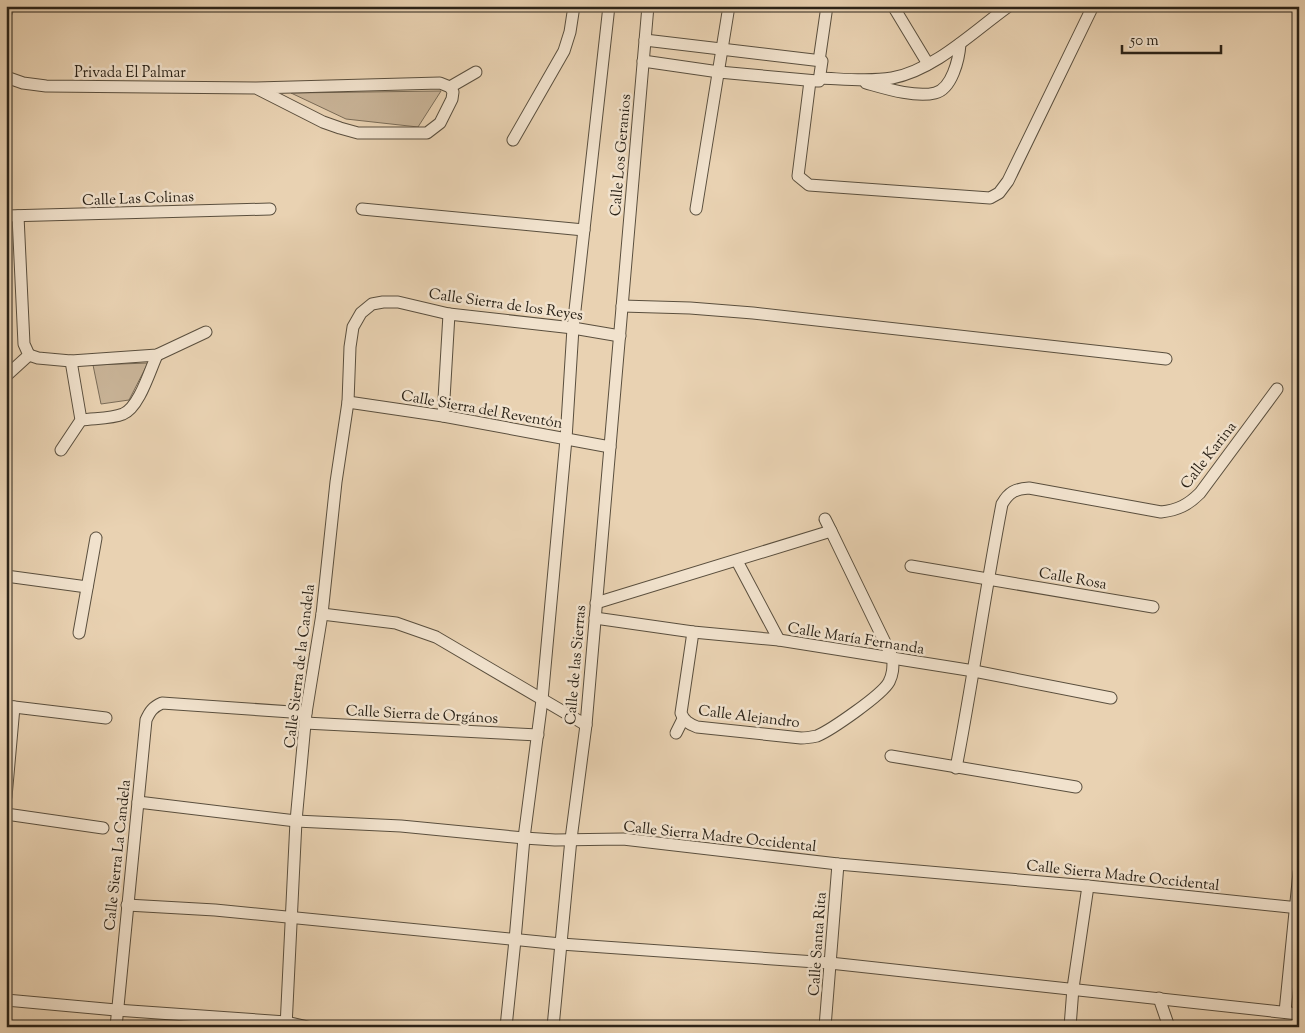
<svg xmlns="http://www.w3.org/2000/svg" width="1305" height="1033" font-family="'Sorts Mill Goudy',serif">
  <rect width="100%" height="100%" fill="#e9d2b2"/>
  <filter id="stains"><feTurbulence type="fractalNoise" baseFrequency=".004" numOctaves="4"/><feColorMatrix values="0 0 0 0 .2 0 0 0 0 .09 0 0 0 0 .02 0 0 0 .5 -.17"/></filter>
  <radialGradient id="worn" r=".72"><stop offset=".6" stop-color="#630" stop-opacity="0"/><stop offset="1" stop-color="#630" stop-opacity=".3"/></radialGradient>
  <g fill="#c9b498" stroke="#7a6c58">
    <path d="M441,91L418,127L346,119L291,93Z"/>
    <path d="M148,363L129,400L101,404L93,365Z"/>
  </g>
  <g fill="none" stroke-linecap="round" stroke-linejoin="round">
    <defs>
      <g id="minor">
        <path d="M893,6L928,64"/>
        <path d="M6,13L9,6"/>
        <path d="M643,61L719,72L817,81H819L822,61L645,40"/>
        <path d="M819,61L827,6"/>
        <path d="M6,77L23,83L46,86L256,88L440,83L450,87L453,92L452,99L440,123L427,133H358L340,128L323,122L256,88"/>
        <path d="M820,78C844,79 868,82 892,78C935,70 975,30 1009,6"/>
        <path d="M810,81L798,176L809,185L990,198L999,193L1008,181L1093,6"/>
        <path d="M866,83C884,88 915,98 935,93C952,89 959,59 960,44"/>
        <path d="M450,87L476,72"/>
        <path d="M513,140L564,51L570,32L574,6"/>
        <path d="M362,209L584,230"/>
        <path d="M696,209L729,6"/>
        <path d="M6,216L270,209"/>
        <path d="M18,216L24,344L29,355"/>
        <path d="M622,306L690,308L753,313L1166,359"/>
        <path d="M29,355L38,358L71,361L157,355L206,332"/>
        <path d="M6,376L29,355"/>
        <path d="M348,402L443,416L610,447"/>
        <path d="M443,416L449,314"/>
        <path d="M81,420C94,418 111,419 123,414C139,408 150,370 157,355"/>
        <path d="M61,450L81,420L71,361"/>
        <path d="M825,519L831,531"/>
        <path d="M737,561L779,640"/>
        <path d="M911,566L1153,607"/>
        <path d="M6,576L87,587"/>
        <path d="M596,603L831,531L893,659C893,668 893,674 889,682C882,695 831,730 817,736C812,737 806,738 801,738L697,727C689,724 684,721 681,713L693,632"/>
        <path d="M322,614L396,623L436,637L586,725"/>
        <path d="M595,618L693,632L779,640L974,671L1111,698"/>
        <path d="M79,633L96,538"/>
        <path d="M6,706L106,718"/>
        <path d="M305,723L538,735"/>
        <path d="M676,733L683,719"/>
        <path d="M891,756L1076,787"/>
        <path d="M956,768C973,680 985,592 1002,504C1009,492 1015,489 1029,488L1161,512C1178,510 1188,505 1200,493L1277,389"/>
        <path d="M6,797L14,707"/>
        <path d="M138,802L296,821L401,826L524,838L555,840L623,839L838,864L1088,886L1299,908"/>
        <path d="M6,814L103,828"/>
        <path d="M127,905L215,910L561,944L830,963L1299,1014"/>
        <path d="M1159,998L1169,1027"/>
        <path d="M6,1000L116,1010L286,1022L308,1027"/>
        <path d="M1285,1012L1299,872"/>
        <path d="M116,1027L146,720C150,711 153,707 162,703L306,713"/>
        <path d="M286,1027L296,821L306,713L322,614L336,482L348,402L350,347L353,327L361,313L372,304L383,302H398L449,314L573,328L620,336"/>
        <path d="M506,1027L515,940L524,838L542,700L566,439L573,328L609,6"/>
        <path d="M553,1027L571,839L586,725L648,6"/>
        <path d="M825,1027L838,864"/>
        <path d="M1070,1027L1073,988L1088,886"/>
      </g>
    </defs>
    <use href="#minor" stroke="#5a4f3e" stroke-width="13"/>
    <use href="#minor" stroke="#f1e2cd" stroke-width="11"/>
  </g>
  <g text-anchor="middle" stroke-width="5" stroke-linejoin="round" paint-order="stroke">
    <g font-size="15" fill="#2b2318" stroke="#f1e2cd">
      <text x="130" y="77">Privada El Palmar</text>
      <text transform="translate(620 155) rotate(-85)" y="5">Calle Los Geranios</text>
      <text transform="translate(138 198) rotate(-2)" y="5">Calle Las Colinas</text>
      <text transform="translate(506 304) rotate(8)" y="5">Calle Sierra de los Reyes</text>
      <text transform="translate(482 409) rotate(10)" y="5">Calle Sierra del Reventón</text>
      <text transform="translate(1208 455) rotate(-52)" y="5">Calle Karina</text>
      <text transform="translate(1073 578) rotate(10)" y="5">Calle Rosa</text>
      <text transform="translate(856 638) rotate(9)" y="5">Calle María Fernanda</text>
      <text transform="translate(575 665) rotate(-85)" y="5">Calle de las Sierras</text>
      <text transform="translate(299 666) rotate(-83)" y="5">Calle Sierra de la Candela</text>
      <text transform="translate(422 714) rotate(3)" y="5">Calle Sierra de Orgános</text>
      <text transform="translate(749 716) rotate(7)" y="5">Calle Alejandro</text>
      <text transform="translate(720 836) rotate(6)" y="5">Calle Sierra Madre Occidental</text>
      <text transform="translate(117 855) rotate(-84)" y="5">Calle Sierra La Candela</text>
      <text transform="translate(1123 875) rotate(6)" y="5">Calle Sierra Madre Occidental</text>
      <text transform="translate(817 944) rotate(-86)" y="5">Calle Santa Rita</text>
    </g>
  </g>
  <rect width="1305" height="1033" fill="none" stroke="#e9d2b2" stroke-width="25"/>
  <rect x="8" y="8" width="1290" height="1018" fill="none" stroke="#2b2318" stroke-width="2.5"/>
  <rect x="12" y="12" width="1280" height="1008" fill="none" stroke="#2b2318"/>
  <path d="M1122 45v8h99v-8" fill="none" stroke="#2b2318" stroke-width="2.5"/>
  <text x="1130" y="45" font-size="15" fill="#2b2318" stroke="#f1e2cd" stroke-width="4" paint-order="stroke">50 m</text>
  <rect width="100%" height="100%" filter="url(#stains)"/>
  <rect width="100%" height="100%" fill="url(#worn)"/>
</svg>
